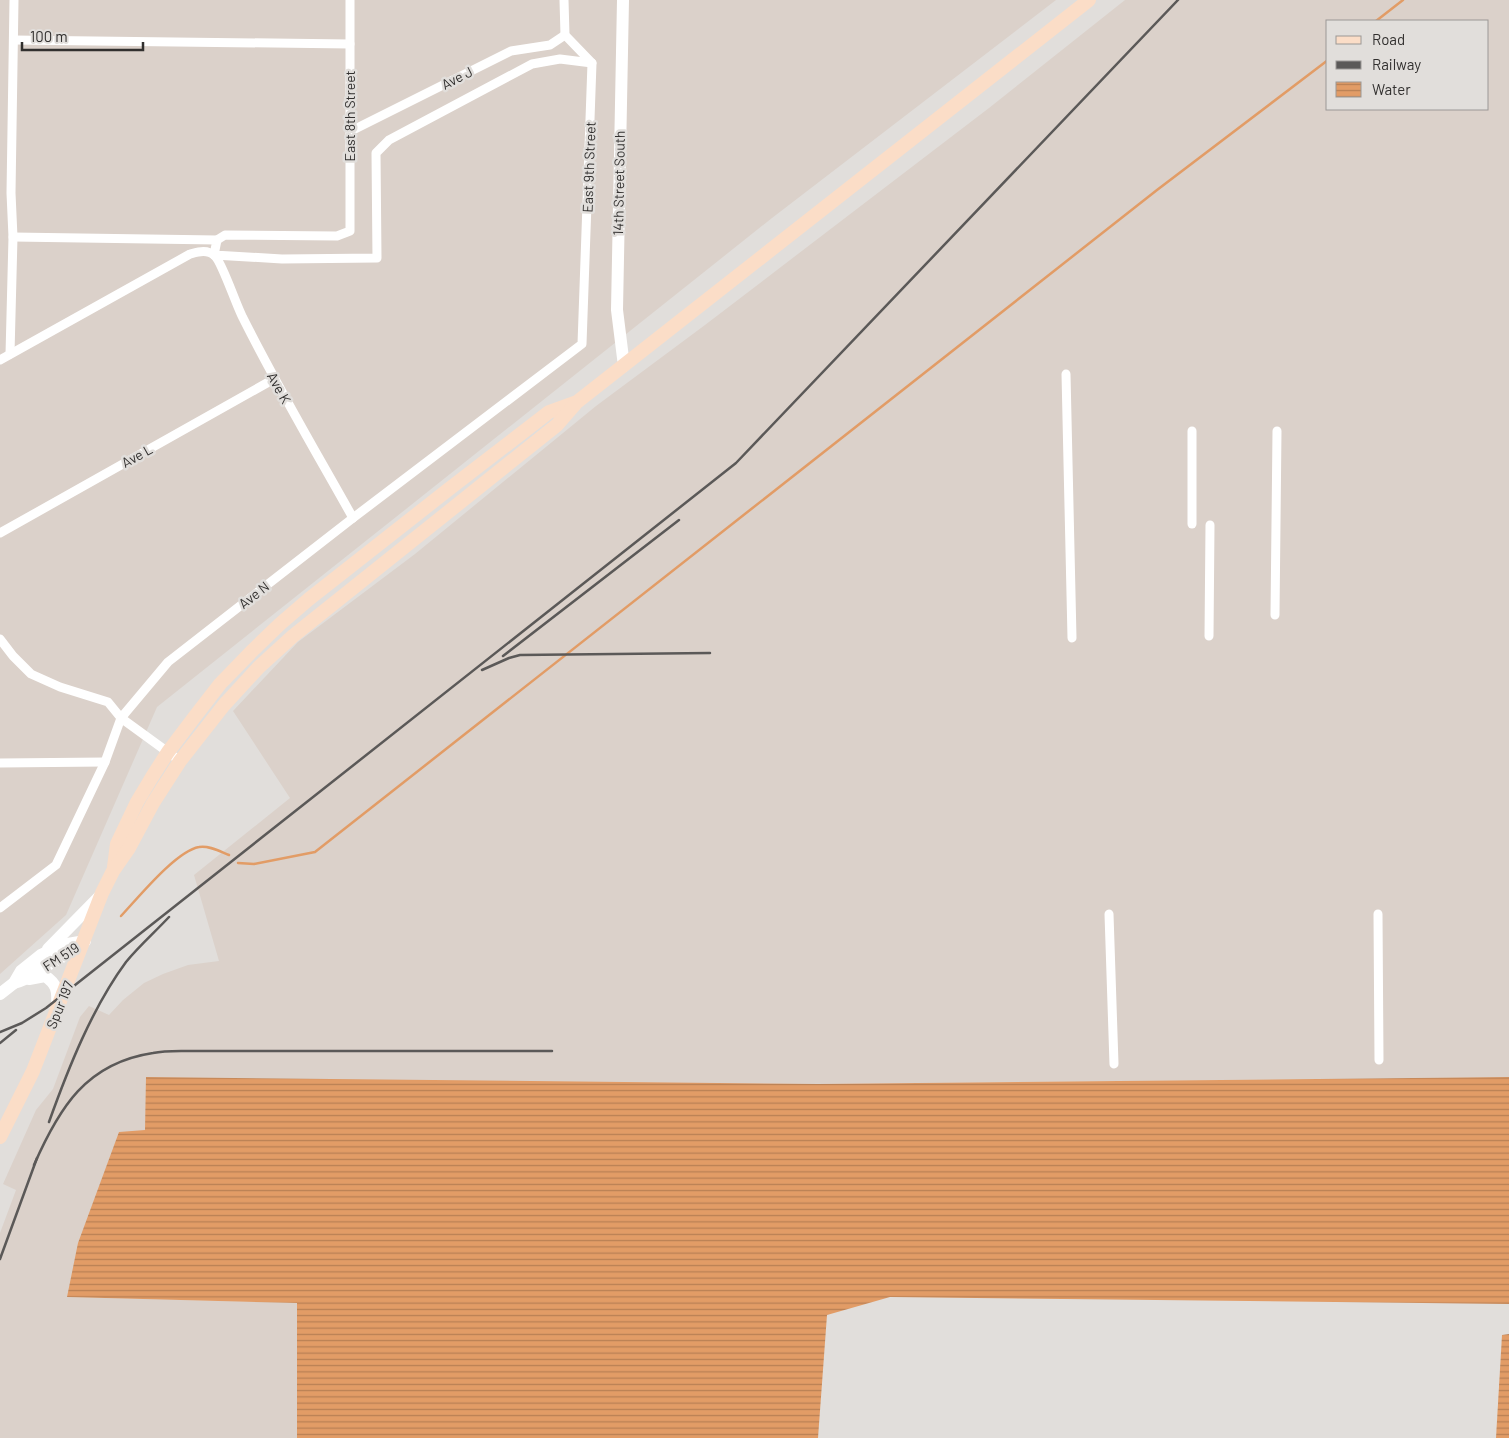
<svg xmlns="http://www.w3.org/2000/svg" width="1509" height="1438" font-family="Barlow,sans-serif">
  <defs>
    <pattern id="water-rules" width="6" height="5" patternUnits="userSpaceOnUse" patternTransform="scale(1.25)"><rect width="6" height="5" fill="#e29c66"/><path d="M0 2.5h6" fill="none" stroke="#b88054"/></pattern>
  </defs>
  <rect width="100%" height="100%" fill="#e1dedb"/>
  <g fill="#dbd1ca" fill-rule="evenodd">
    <path d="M0,0H1056L772,218L157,707L66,915L0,974Z"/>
    <path d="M1125,0H1509V1077L818,1084L145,1130L67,1297L297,1303V1438H0V1233L16,1190L3,1184L36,1110L53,1089L80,1017L89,1006L109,1015L123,1000L144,983L163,974L188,965L219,961L194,875L290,798L233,711L298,642L415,554L596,406L705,325L989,108ZM1328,21H1488V109H1328Z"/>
  </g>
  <g fill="url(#water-rules)">
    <path d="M146,1077L818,1084L1509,1077V1304L890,1297L827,1315L818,1438H297V1303L67,1297L78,1243L119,1132L145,1130Z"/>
    <path d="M1509,1334V1438H1496L1502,1335Z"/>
  </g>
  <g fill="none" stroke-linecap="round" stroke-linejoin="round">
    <g stroke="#e29c66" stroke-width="2.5">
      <path d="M1376,21L1403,0"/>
      <path d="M238,863L254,864L315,852L1157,190L1328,60"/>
      <path d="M121,916C138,898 176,851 199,847C209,845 221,852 229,855"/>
    </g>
    <g stroke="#fff" stroke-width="9">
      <path d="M14,40L350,44"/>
      <path d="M351,131L511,51L550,45L565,35"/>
      <path d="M13,237L217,240L214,255L282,259L377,258L376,153L389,140L532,64L560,59L592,63"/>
      <path d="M217,240L225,235L337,236L350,231V0"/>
      <path d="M10,354L13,237L11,193L14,0"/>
      <path d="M0,360L190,254C198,252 207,249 215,256C222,262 236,305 243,318C277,386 316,452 353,518"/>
      <path d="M1066,374L1072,638"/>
      <path d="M1192,431V524"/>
      <path d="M0,533L274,379"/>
      <path d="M1275,615L1277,431"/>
      <path d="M1209,636L1210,525"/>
      <path d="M0,639L13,656L31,674L60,687L108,702L121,718L180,761"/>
      <path d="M0,763L105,762"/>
      <path d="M0,908L56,865L105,762L121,718L168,662L353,518L582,344L592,63L565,35L564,0"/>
      <path d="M1109,914L1114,1064"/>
      <path d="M1378,914L1379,1060"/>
    </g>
    <g stroke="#fff" stroke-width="12">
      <path d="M623,0L617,310L624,366"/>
      <path d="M48,949L99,897"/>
      <path d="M29,979L45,976C57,984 58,991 57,1005"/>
      <path d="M14,983C30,979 34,972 48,965C61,957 73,952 84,942"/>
      <path d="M0,994L14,983L21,971L41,955L62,945L85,941"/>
    </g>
    <g stroke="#fbddc7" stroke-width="14">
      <path d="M114,867L117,844L137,802L152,777L168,752L196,715L220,684L251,652L280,624L309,599L449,489L549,412L574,403"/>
      <path d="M0,1137L33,1071L102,893L113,871L129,848L153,803L180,761L224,705L259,667L293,636L557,425L577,402L1089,0"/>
    </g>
    <g stroke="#5b5958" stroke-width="2.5">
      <path d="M503,656L679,520"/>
      <path d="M482,670L509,658L520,655L710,653"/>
      <path d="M0,1032L22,1023L46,1008L736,463L1178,0"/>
      <path d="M0,1043L16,1030"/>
      <path d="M49,1122C68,1069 92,1008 126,962C139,946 155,932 169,917"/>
      <path d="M34,1165C59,1108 86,1063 153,1053C166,1050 181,1051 195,1051H552"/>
      <path d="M0,1259L37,1158"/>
    </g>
  </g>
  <g text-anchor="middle" stroke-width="5" stroke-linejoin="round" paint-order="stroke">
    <g font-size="14" fill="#32302f" stroke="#e1dedb">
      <text transform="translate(457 78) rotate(-27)" y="5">Ave J</text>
      <text transform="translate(350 116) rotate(-90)" y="5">East 8th Street</text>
      <text transform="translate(589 167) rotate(-88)" y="5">East 9th Street</text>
      <text transform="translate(619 183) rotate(-89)" y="5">14th Street South</text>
      <text transform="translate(279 388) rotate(61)" y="5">Ave K</text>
      <text transform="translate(137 456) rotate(-29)" y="5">Ave L</text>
      <text transform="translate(254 595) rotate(-38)" y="5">Ave N</text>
      <text transform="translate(61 957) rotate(-33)" y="5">FM 519</text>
      <text transform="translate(60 1005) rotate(-68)" y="5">Spur 197</text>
    </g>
  </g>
  <rect x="1326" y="20" width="162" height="90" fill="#e1dedb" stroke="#9b9896"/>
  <rect x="1336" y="36" width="25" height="8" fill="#fbddc7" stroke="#9b9896"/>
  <text x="1372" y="45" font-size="15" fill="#32302f">Road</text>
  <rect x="1336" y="61" width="25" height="8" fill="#5b5958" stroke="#9b9896"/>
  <text x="1372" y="70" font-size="15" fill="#32302f">Railway</text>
  <rect x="1336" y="82" width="25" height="15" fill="url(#water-rules)" stroke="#9b9896"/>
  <text x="1372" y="95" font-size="15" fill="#32302f">Water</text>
  <path d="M22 42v8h121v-8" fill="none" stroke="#32302f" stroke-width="2.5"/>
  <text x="30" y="42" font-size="15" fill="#32302f" stroke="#e1dedb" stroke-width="4" paint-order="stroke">100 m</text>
</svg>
